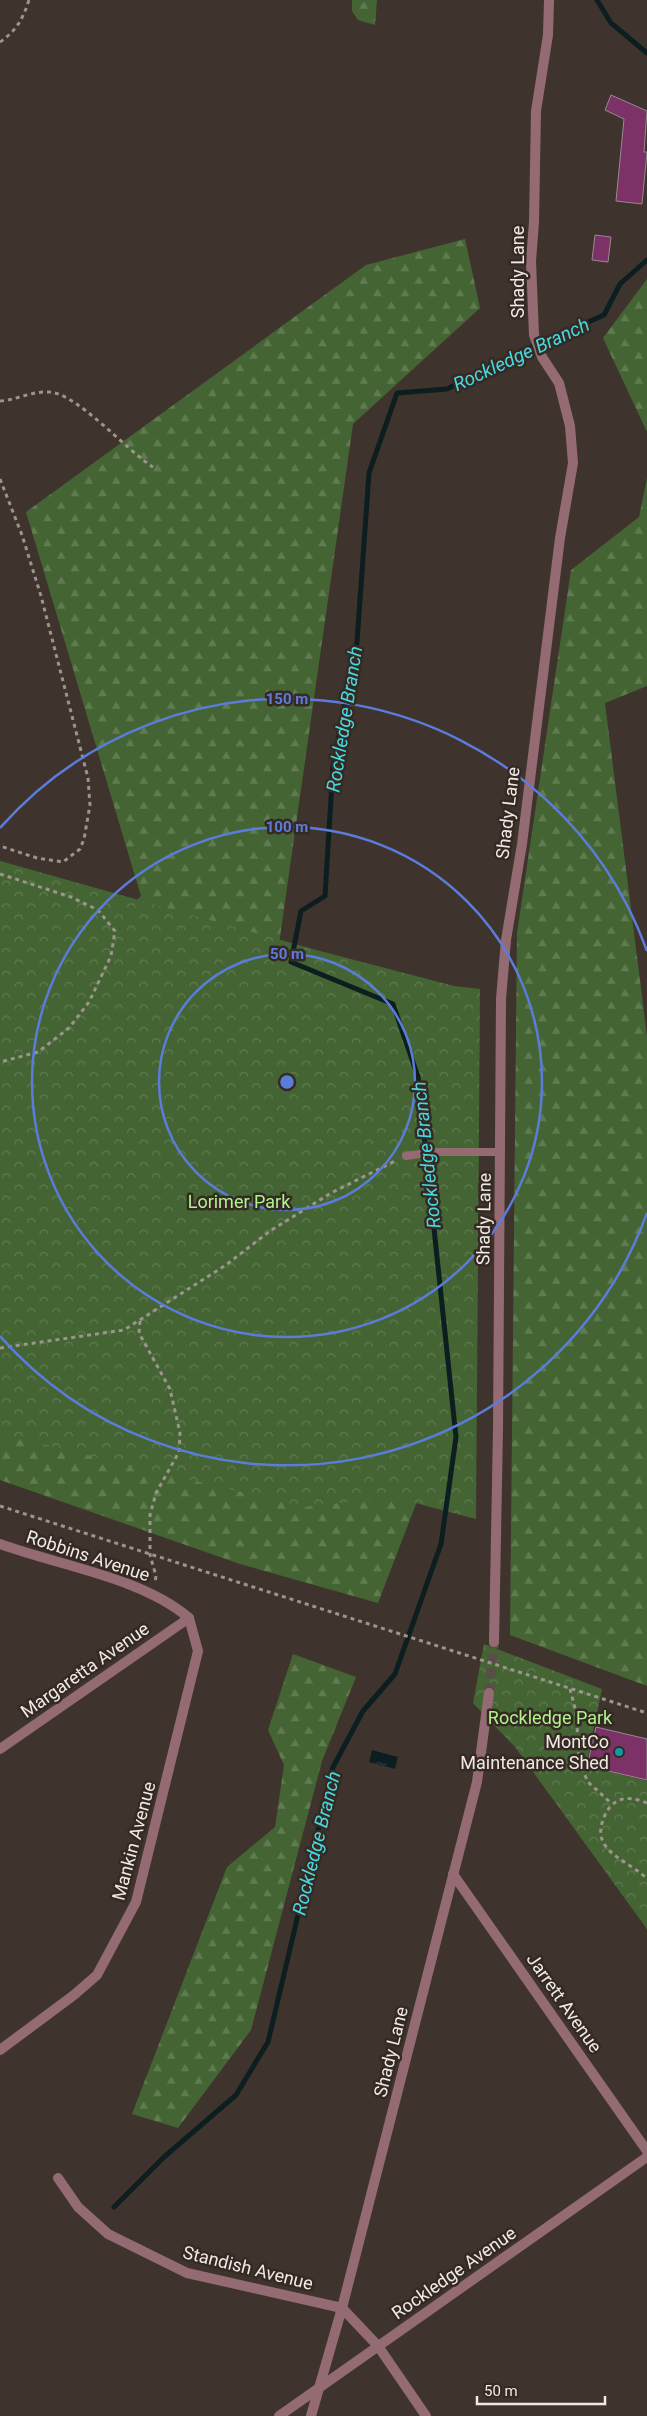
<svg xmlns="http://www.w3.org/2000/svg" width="647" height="2416" font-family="Roboto,sans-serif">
  <defs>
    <pattern id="forest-firs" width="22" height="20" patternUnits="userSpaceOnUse" patternTransform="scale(1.25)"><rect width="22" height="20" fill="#446533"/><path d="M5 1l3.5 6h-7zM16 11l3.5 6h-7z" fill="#5f7b50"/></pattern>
    <pattern id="park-crowns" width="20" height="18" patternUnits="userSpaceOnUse" patternTransform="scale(1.25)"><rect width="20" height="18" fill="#446533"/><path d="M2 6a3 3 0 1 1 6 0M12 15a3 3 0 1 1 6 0" fill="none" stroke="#5f7b50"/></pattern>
    <pattern id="water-ripples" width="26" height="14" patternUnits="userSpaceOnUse" patternTransform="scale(1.25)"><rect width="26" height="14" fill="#0c1e1f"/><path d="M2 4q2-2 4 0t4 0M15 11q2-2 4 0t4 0" fill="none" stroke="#303f3f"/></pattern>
  </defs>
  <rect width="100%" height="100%" fill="#3f342d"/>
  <g fill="url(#forest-firs)">
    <path d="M352,0H377L375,25L358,20L352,11Z"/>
    <path d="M465,239L480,308L353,424L274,979L434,1457L378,1603L240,1564L0,1480V1026L141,896L26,512L366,265Z"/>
    <path d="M647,279V432L603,338Z"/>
    <path d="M647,478V686L605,703L647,1036V1686L510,1635L517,933L571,570L639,517Z"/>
    <path d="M293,1654L356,1677L322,1761L251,2030L178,2128L132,2114L227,1867L275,1827L284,1765L268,1730Z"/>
  </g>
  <g fill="url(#park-crowns)">
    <path d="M0,861L320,951L454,986L480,989L476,1519L393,1497L304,1507L0,1434Z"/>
    <path d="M484,1644L602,1689L586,1766L647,1781V1929L515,1747L473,1703Z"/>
  </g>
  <path fill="url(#water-ripples)" d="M372,1750L398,1757L395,1769L369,1762Z"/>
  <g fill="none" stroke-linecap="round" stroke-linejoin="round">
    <g stroke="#0c1e1f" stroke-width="5">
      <path d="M597,0L611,23L647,53"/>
      <path d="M114,2207L164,2157L236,2095L268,2042L333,1767L363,1711L395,1674L441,1544L456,1437L418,1077L393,1004L291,962L301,911L325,896L333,766L357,642L369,473L397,393L447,389L516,354L604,315L620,284L647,260"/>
    </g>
  </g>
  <g fill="#7c3266" stroke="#968991">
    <path d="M611,95L647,111L644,152H647L642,204L616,201L624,119L605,110Z"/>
    <path d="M595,235L611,237L608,262L592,260Z"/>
    <path d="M596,1727L647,1739V1780L587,1766Z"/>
  </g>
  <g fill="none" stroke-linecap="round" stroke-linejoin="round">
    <path stroke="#5a4f48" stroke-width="10" stroke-dasharray="10 5" stroke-linecap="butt" d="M489,1693L494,1642"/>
    <g stroke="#9d948e" stroke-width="3" stroke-dasharray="4 4" stroke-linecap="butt">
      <path d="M0,42C16,31 23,19 29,0"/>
      <path d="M0,401C17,400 31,391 49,392C77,393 127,451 153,467"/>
      <path d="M0,479L22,535L41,596L88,778L90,805L84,839L80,849L63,862L37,858L0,846"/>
      <path d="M0,874L71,897L98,910L115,931L111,956L89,1002L69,1028L38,1052L0,1062"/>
      <path d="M140,1321L139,1333L170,1389L180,1433L179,1452L156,1493L150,1515V1555L156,1576L155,1583"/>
      <path d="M0,1348L124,1330L226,1265L270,1231L331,1193L397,1160"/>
      <path d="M0,1506L647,1713"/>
      <path d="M570,1689L576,1712L579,1755L583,1771L588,1782L612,1804"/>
      <path d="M647,1803C635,1798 621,1795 611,1806C606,1811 604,1817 602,1823C593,1853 632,1862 647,1879"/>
    </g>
    <path stroke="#956b73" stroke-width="8" d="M406,1156L434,1152H501"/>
    <g stroke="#956b73" stroke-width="10">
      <path d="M0,1544C60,1566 141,1577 189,1618"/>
      <path d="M494,1642L498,1429L501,999L506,940L522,844L560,538L573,463L570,426L559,383L542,357L534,335L531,261L534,222L536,111L548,35L549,0"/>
      <path d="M0,1749L189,1618"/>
      <path d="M453,1874L647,2151"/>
      <path d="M0,2050L74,1995L97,1975L136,1902L198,1651L189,1618"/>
      <path d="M58,2178L78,2207L108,2234L187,2273L342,2308L378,2346L426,2416"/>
      <path d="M279,2416L647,2157"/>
      <path d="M311,2416L342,2308L477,1782L489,1693"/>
    </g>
  </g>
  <g fill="none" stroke="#5c7cdc" stroke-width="2.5">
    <circle cx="287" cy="1082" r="128"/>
    <circle cx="287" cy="1082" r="255"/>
    <path d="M647 1213A383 383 0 0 1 0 1336M0 828A383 383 0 0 1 647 951"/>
  </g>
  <circle fill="#0f9aa8" stroke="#352a23" stroke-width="2" cx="619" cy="1752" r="5"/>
  <g text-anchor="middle" stroke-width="5" stroke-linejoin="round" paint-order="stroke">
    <g font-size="18" fill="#f0e9e4" stroke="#352a23">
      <text transform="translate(518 272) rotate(-90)" y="6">Shady Lane</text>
      <text transform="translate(508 813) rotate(-83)" y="6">Shady Lane</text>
      <text transform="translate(484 1219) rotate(-89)" y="6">Shady Lane</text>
      <text transform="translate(88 1556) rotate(18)" y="6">Robbins Avenue</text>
      <text transform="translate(85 1670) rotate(-35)" y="6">Margaretta Avenue</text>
      <text transform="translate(134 1841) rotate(-75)" y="6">Mankin Avenue</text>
      <text transform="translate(564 2003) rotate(55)" y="6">Jarrett Avenue</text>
      <text transform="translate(391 2052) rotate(-76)" y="6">Shady Lane</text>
      <text transform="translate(248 2268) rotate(14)" y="6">Standish Avenue</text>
      <text transform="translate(454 2273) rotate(-35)" y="6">Rockledge Avenue</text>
    </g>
    <g font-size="18" fill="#aef38b" stroke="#352a23">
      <text x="239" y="1208">Lorimer Park</text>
      <text x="550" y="1724">Rockledge Park</text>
    </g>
    <g font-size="18" fill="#f0e9e4" stroke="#352a23" text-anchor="end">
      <text x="609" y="1748">MontCo<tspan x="609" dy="21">Maintenance Shed</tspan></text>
    </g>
    <g font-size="19" font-style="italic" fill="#46d9e1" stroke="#352a23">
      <text transform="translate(521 354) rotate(-25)" y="7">Rockledge Branch</text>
      <text transform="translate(344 719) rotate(-81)" y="7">Rockledge Branch</text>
      <text transform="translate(426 1155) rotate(-96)" y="7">Rockledge Branch</text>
      <text transform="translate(316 1843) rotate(-76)" y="7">Rockledge Branch</text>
    </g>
  </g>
  <circle cx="287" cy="1082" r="8" fill="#5c7cdc" stroke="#352a23" stroke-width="2.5"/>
  <g font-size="15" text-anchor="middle" font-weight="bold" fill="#5c7cdc" stroke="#352a23" stroke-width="5" stroke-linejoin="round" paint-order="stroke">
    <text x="287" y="704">150 m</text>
    <text x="287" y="832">100 m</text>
    <text x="287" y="959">50 m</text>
  </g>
  <path d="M477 2396v8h128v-8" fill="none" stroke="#f0e9e4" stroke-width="2.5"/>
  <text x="484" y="2396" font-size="15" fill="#f0e9e4" stroke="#352a23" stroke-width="4" paint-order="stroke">50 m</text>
</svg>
